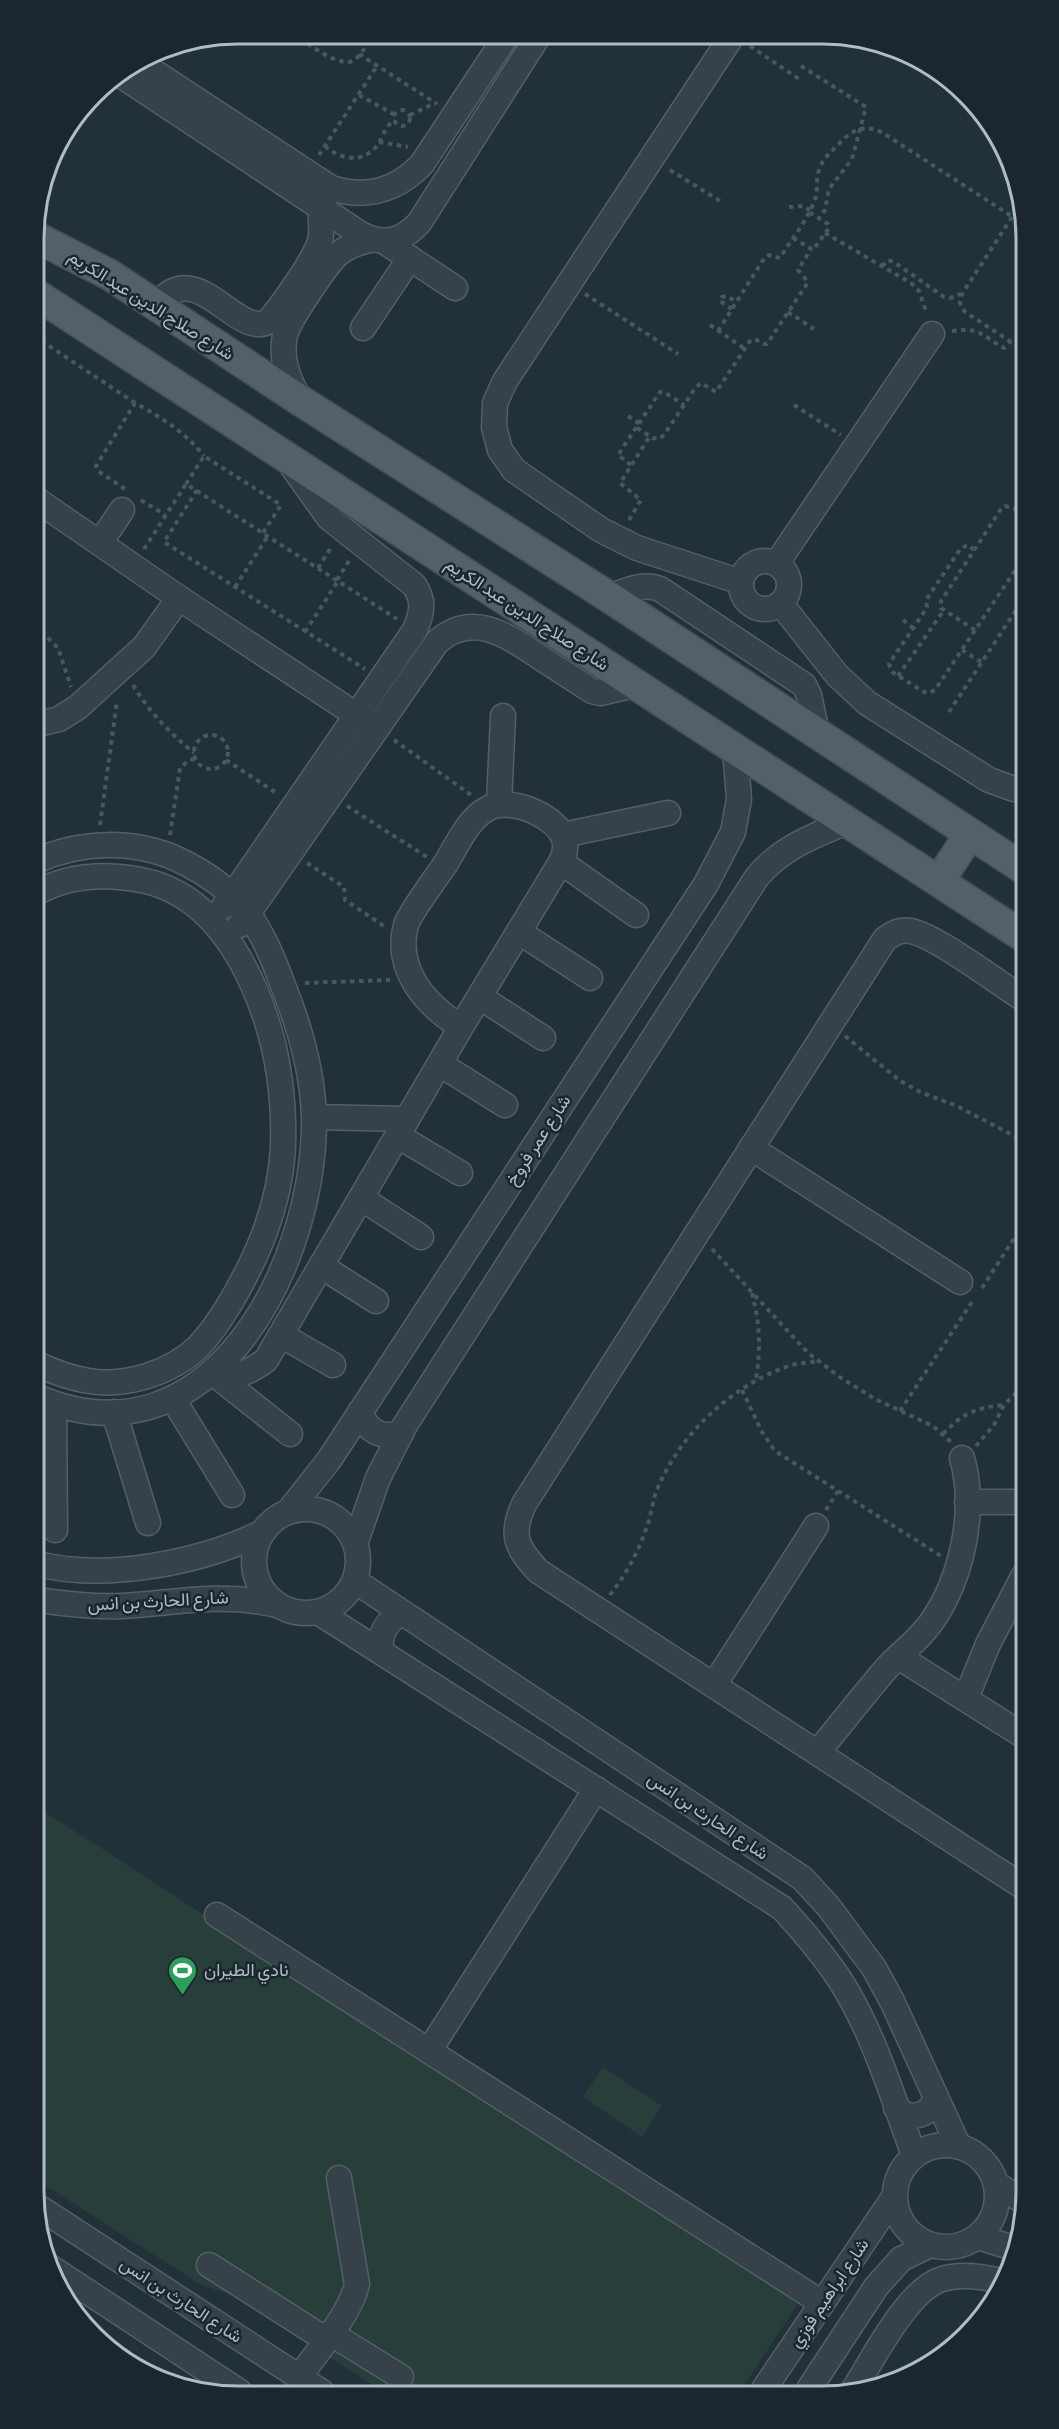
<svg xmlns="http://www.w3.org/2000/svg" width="1059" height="2429" font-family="'Sofia Sans Condensed',Vazirmatn,sans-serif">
  <rect width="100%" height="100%" fill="#223039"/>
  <g fill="#273e3b">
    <path d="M39,1808L800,2301L741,2390L382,2391L235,2296L201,2285L40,2182Z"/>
    <path d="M603,2067L662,2106L642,2137L583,2097Z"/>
  </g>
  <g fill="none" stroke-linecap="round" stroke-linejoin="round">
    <defs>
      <g id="minor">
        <path d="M732,36L505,381L495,403L494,427L500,450L514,470L601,530L637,548L741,582"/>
        <path d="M139,62L331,188C367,199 396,191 422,164L507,35"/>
        <path d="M119,74L359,233C382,246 401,242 419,223L539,35"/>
        <path d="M385,242L455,288"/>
        <path d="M156,306C196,253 235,338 268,322C282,305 314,261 320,241C324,227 317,212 324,200"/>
        <path d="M363,328L410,258"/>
        <path d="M301,401C289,382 280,358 285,335C289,320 326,265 338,254C348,246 359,242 371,240"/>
        <path d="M34,498L179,598L370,724"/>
        <path d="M100,543L122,510"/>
        <circle cx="765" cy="585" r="24"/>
        <path d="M777,563L932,334"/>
        <path d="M609,597C626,591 642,582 660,589L804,685L809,695L817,733"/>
        <path d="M781,604L837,675L867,703L989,780L1014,789H1021"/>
        <path d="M35,725L59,719L78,707L144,647L179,598"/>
        <path d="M499,804L503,716"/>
        <path d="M563,835L668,813"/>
        <path d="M36,861C80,841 134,839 179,860C242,890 261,925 284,988C300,1028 313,1075 314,1119C315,1263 212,1472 37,1397"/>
        <path d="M561,862L636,915"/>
        <path d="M36,893C68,875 105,873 141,880C188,889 220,923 242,963C273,1020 285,1082 283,1146C281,1192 265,1239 243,1280C231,1303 216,1328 198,1347C171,1373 125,1387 89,1381C70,1378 54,1372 37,1364"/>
        <path d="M224,906L233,895L415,630C422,613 425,601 414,585L329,518L289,462"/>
        <path d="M240,925L437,642C473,610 508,636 541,658C558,669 575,680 592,691L600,693L635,685"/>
        <path d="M519,932L590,978"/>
        <path d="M480,997L543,1038"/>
        <path d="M1022,998C997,982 936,936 911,931C900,929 894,933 885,939L524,1504C510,1535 516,1547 538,1571L1025,1888"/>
        <path d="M440,1064L505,1105"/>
        <path d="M314,1117L407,1119"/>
        <path d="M398,1136L460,1173"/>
        <path d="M751,1148L960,1282"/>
        <path d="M361,1198L421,1237"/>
        <path d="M321,1266L376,1301"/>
        <path d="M281,1335L333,1365"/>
        <path d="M213,1373C237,1377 246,1375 266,1360L461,1027L561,862C565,854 567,845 563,836C552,814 509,796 487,809C468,819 457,845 446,863C437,877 410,912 406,925C394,970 426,1005 461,1027"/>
        <path d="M213,1373L290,1434"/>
        <path d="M173,1399L232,1495"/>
        <path d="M54,1404L55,1530"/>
        <path d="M114,1412L148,1523"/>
        <path d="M360,1412C367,1431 381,1439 401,1433"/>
        <path d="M967,1502H1023"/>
        <circle cx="306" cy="1561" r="52"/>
        <path d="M288,1512L329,1460L706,884L733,832L739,799L735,749"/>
        <path d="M355,1544L378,1478L405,1425L757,877C781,848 813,836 847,822"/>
        <path d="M38,1564C106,1581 200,1563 263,1532"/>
        <path d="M355,1581L802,1878L828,1906L874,1968L892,2001L958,2145"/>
        <path d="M38,1600C65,1604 93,1607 121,1606C177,1603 221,1592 277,1605"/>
        <path d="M318,1612L782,1908C803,1931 823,1954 840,1980C874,2033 892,2096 914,2155"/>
        <path d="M381,1652C379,1634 386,1621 402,1613"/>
        <path d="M899,1657L1024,1736"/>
        <path d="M714,1685L816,1526"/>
        <path d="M966,1698L988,1644L1024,1575"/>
        <path d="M818,1752C840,1725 862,1697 885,1670C899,1654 916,1643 930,1624C962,1580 977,1510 962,1458"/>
        <path d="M217,1915L822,2303"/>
        <path d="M429,2051L596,1789"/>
        <path d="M896,2108C911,2122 930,2116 936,2097"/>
        <circle cx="946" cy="2196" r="51"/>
        <path d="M996,2184L1026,2203"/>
        <path d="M40,2208L322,2392"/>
        <path d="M978,2237L1017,2249"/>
        <path d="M209,2265L325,2339"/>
        <path d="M50,2267L240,2392"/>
        <path d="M330,2333L401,2377"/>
        <path d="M299,2377C317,2352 351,2313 357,2284L339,2178"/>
        <path d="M764,2389L894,2197"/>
        <path d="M809,2389L876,2287L901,2259L930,2245"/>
        <path d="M854,2389C873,2359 908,2289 942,2279C961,2273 983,2277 1002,2281"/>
      </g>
      <g id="major">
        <path d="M34,236L110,275L301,401L609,597L1021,867"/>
        <path d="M34,293L1021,935"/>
        <path d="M939,881L970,834"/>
      </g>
    </defs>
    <use href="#minor" stroke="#535f67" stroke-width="27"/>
    <use href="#major" stroke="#424d55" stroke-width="33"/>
    <g stroke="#465a59" stroke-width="4" stroke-dasharray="4.5 4.5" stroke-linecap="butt">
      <path d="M293,33C306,42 344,73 357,58C363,52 368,42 373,34"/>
      <path d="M302,39L305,33"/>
      <path d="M750,46L802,81"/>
      <path d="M359,54L437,104"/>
      <path d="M166,55L172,46"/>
      <path d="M801,66L866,107L852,159L829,189L825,210L819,218"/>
      <path d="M359,95L395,115"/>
      <circle cx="402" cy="118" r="8"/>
      <path d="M410,115L435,103"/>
      <path d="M379,142L408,147"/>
      <path d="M325,146C340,159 361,164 376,147C384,138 383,127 395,120"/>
      <path d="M319,155L377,66"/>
      <path d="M670,170L720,201"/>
      <path d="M789,207L803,206L810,210"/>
      <path d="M1012,217L962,294L960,303L965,312L1019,347"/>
      <path d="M825,233L911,283L919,291L927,314"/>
      <path d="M793,238L813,250L829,228L828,224L809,212"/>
      <path d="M882,266L888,260L894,262L944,297L950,298L961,294"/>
      <path d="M585,294L678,354"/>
      <path d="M732,309L720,301L722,297L726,296L737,302"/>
      <path d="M788,312L814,329"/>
      <path d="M710,325L745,349"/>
      <path d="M718,331L765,257L769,255L780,258C791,240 806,222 814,202C819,192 815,180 819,170C823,158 831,152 839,144C852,129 865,124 883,133L1019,221"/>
      <path d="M952,331C980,327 981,335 1004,348L1011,341"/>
      <path d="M34,336L135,403"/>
      <path d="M794,405L841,435"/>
      <path d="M628,416L640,424"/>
      <path d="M637,428L653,438L659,439L664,435L696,387L701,383L716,392L750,341L755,339L763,344H767L808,282L798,270L811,249"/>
      <path d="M631,465L618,455L660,392H664L684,405"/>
      <path d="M186,484L204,456L281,505L263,533"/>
      <path d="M125,489L98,471L96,466L135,403C162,418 185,432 204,456"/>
      <path d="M197,490L164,542L365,669"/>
      <path d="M141,500L165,515"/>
      <path d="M629,520L641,500L620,483L650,436"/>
      <path d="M144,549L186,484L397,619"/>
      <path d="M974,550L968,545L961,548L926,600L927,607L924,612L889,664L892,672L924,692L929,693L935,690L1020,563"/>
      <path d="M318,568L332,546"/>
      <path d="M337,580L350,559"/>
      <path d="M235,587L268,536"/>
      <path d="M903,620L913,628"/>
      <path d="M35,625L58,648L71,687"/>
      <path d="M975,630L941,608V601L1001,509L1005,506L1016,509L1020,505"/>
      <path d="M305,632L338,581"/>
      <path d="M962,650L981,662"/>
      <path d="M898,676L944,610"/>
      <path d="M133,685C149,712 170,733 194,753"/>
      <path d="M949,712L1020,604"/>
      <circle cx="211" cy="752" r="17"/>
      <path d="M394,740L471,795"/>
      <path d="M226,760L278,794"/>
      <path d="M347,806L427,857"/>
      <path d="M100,825L117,701"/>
      <path d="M170,835L180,768L189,760L195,759"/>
      <path d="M307,863L344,887L345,900L384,926"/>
      <path d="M305,983L390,980"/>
      <path d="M845,1036L899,1080L920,1092L957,1106L1022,1140"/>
      <path d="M712,1249L808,1353L841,1378L875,1399L933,1426L951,1442"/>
      <path d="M982,1288L1022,1226"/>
      <path d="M752,1293C760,1325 761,1347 756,1379"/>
      <path d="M742,1390L762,1432L775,1451L941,1556"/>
      <path d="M900,1411L974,1299"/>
      <path d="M943,1434C963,1413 975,1408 1004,1405"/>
      <path d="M976,1446L994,1425L1004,1405L1023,1386"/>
      <path d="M826,1510L838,1491"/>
      <path d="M610,1595C626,1574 639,1551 647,1526C651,1516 652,1505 655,1495C676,1438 729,1387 786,1367C795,1363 807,1363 817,1361"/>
    </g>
    <use href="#minor" stroke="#364149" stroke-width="24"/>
    <use href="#major" stroke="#536069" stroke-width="30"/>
  </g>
  <defs>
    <symbol id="stadium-pin" viewBox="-11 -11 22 30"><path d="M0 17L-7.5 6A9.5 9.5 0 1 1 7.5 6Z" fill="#2e9e5b" stroke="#1b262e"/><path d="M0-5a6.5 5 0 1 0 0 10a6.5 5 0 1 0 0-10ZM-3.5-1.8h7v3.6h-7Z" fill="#fff"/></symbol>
  </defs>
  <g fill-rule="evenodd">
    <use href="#stadium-pin" x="166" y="1954" width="33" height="45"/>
  </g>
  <g text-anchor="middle" stroke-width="5" stroke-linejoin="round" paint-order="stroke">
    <g font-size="18" fill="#b0bcc5" stroke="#1b262e">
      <text transform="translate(151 305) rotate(32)" y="6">شارع صلاح الدين عبد الكريم</text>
      <text transform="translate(527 614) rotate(33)" y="6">شارع صلاح الدين عبد الكريم</text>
      <text transform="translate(538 1140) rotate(-57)" y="6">شارع عمر فروخ</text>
      <text transform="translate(158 1601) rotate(-3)" y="6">شارع الحارث بن انس</text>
      <text transform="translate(708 1816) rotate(34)" y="6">شارع الحارث بن انس</text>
      <text transform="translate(829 2293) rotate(-56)" y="6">شارع ابراهيم فوزي</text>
      <text transform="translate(181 2300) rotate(33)" y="6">شارع الحارث بن انس</text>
    </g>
    <g font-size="18" fill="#b0bcc5" stroke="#1b262e" text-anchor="start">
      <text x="204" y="1976">نادي الطيران</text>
    </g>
  </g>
  <path d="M0 0H1059V2429H0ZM238 44H822A194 194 0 0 1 1016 238V2192A194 194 0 0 1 822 2386H238A194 194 0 0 1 44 2192V238A194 194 0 0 1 238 44Z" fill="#1b262e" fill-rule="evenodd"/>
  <path fill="none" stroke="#b0bcc5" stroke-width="3" d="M238 44H822A194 194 0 0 1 1016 238V2192A194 194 0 0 1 822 2386H238A194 194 0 0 1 44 2192V238A194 194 0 0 1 238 44Z"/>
</svg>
